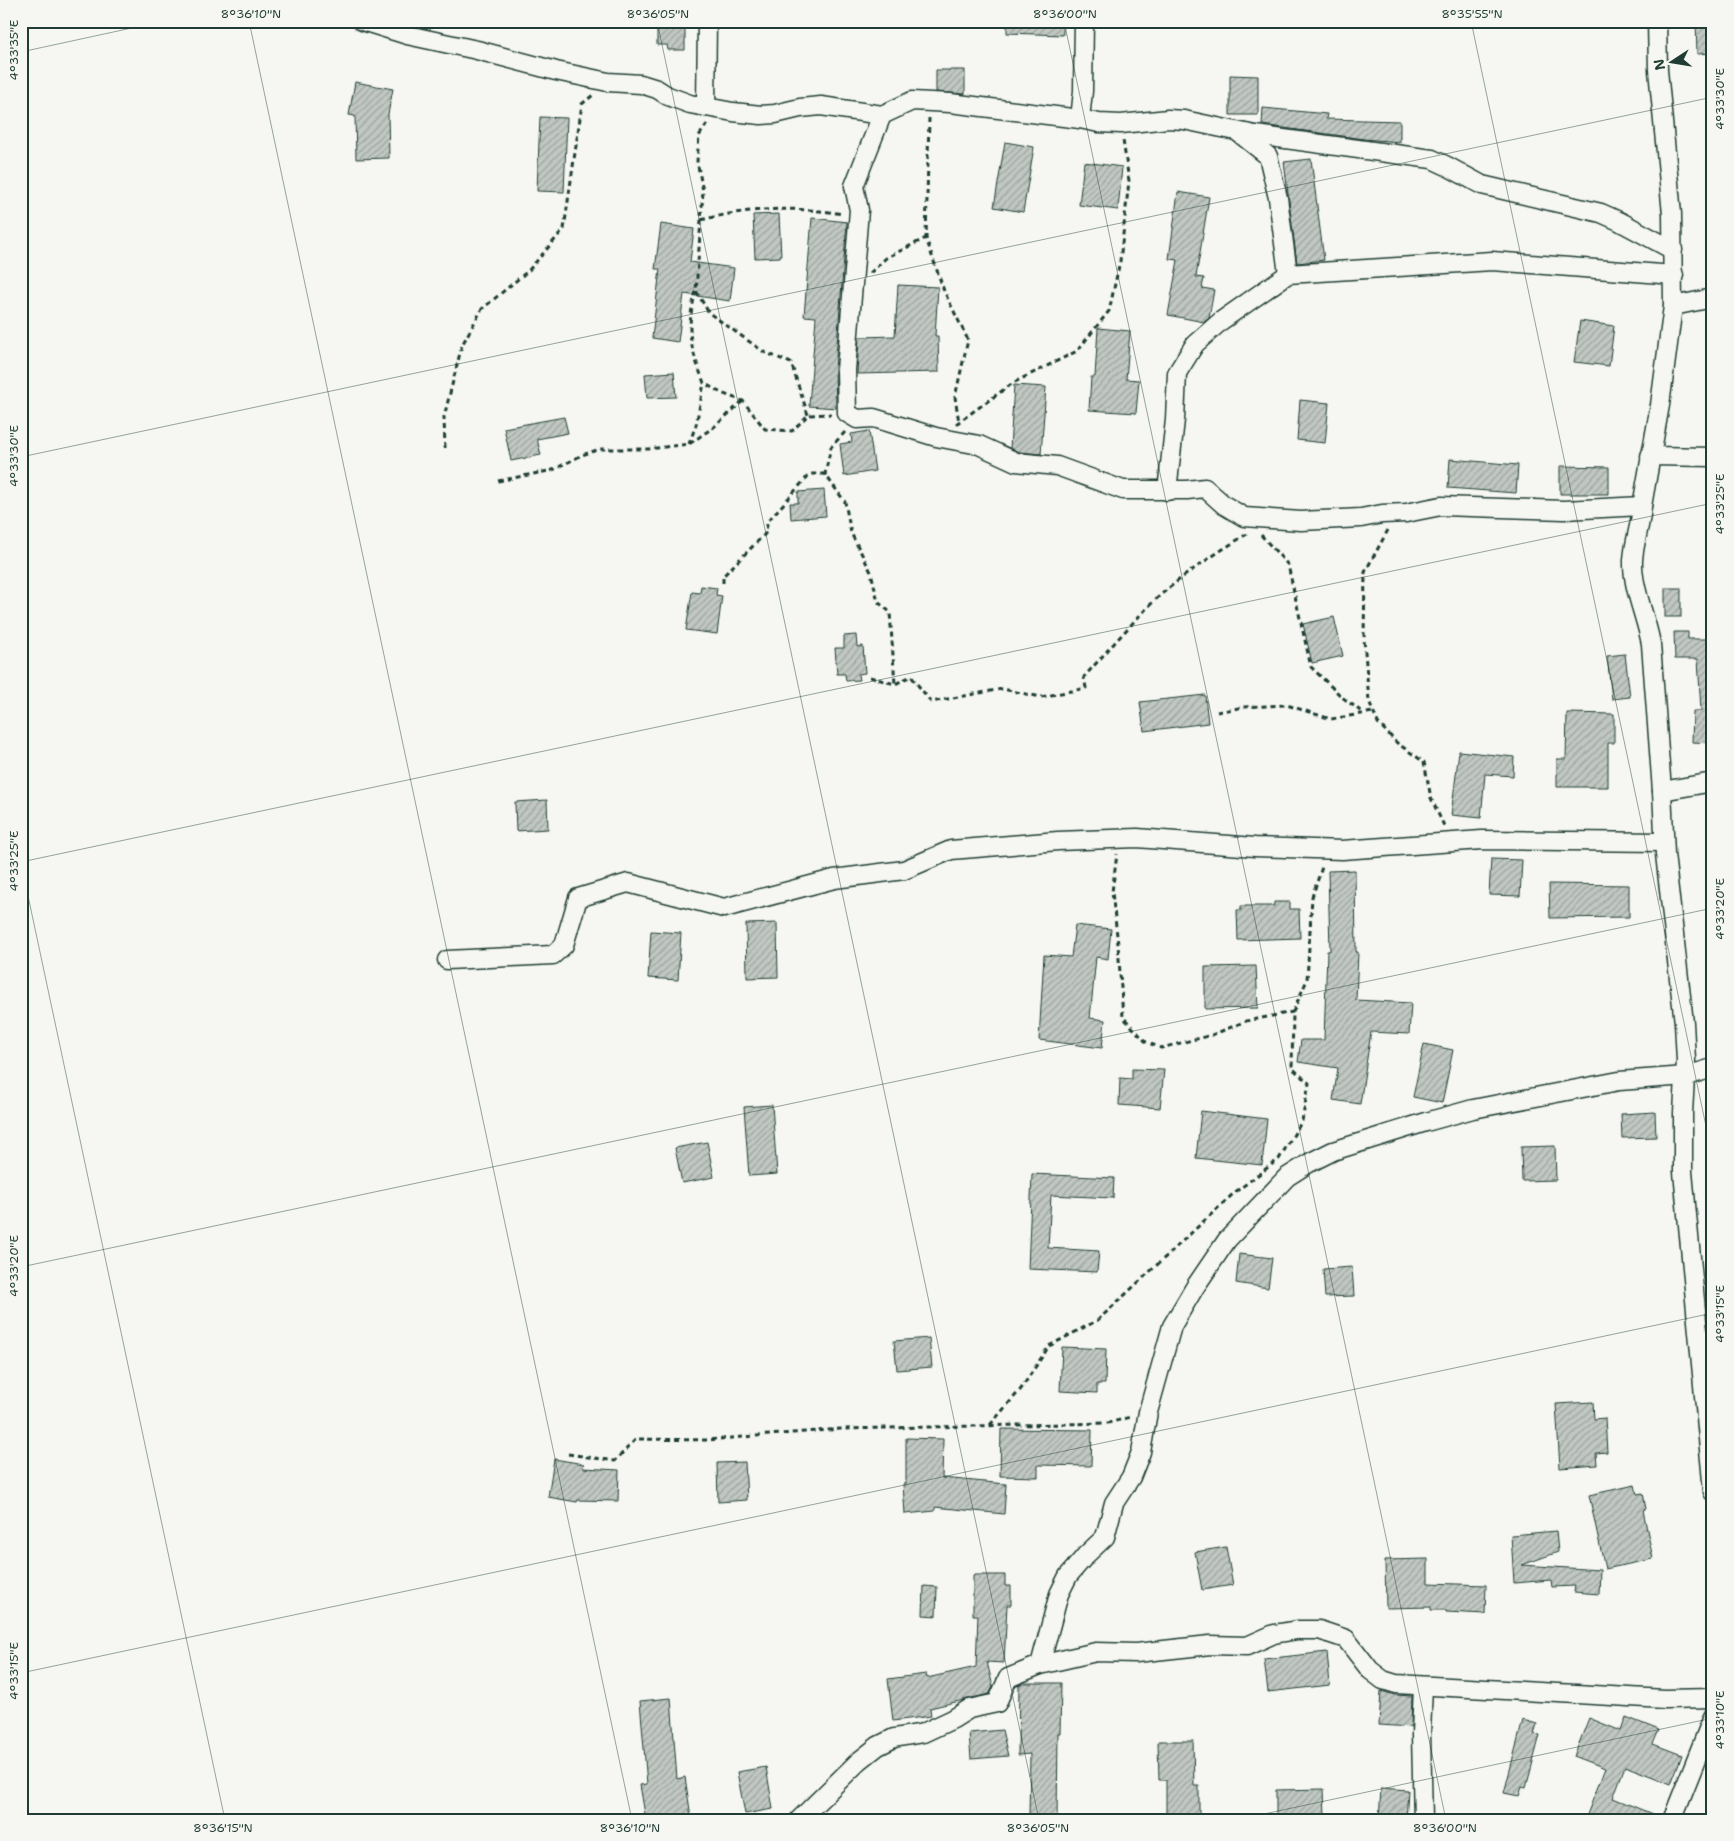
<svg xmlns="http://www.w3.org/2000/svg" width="1734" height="1841" font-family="'Shantell Sans',sans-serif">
  <defs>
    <pattern id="building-hatch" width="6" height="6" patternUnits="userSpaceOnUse" patternTransform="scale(1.25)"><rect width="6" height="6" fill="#c1c8c3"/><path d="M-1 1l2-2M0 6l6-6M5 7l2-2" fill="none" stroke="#9ca49f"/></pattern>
  </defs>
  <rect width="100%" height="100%" fill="#f6f6f2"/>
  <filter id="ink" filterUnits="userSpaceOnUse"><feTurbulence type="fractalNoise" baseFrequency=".02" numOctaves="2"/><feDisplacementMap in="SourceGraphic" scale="10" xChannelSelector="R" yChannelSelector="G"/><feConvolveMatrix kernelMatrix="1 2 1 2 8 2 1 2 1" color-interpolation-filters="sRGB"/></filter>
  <g filter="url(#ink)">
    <g fill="url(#building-hatch)" stroke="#1f3d34">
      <path d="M657,21H685V50H668L667,45H657Z"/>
      <path d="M1007,21H1063V35L1007,33Z"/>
      <path d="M1696,21H1713V53L1697,54Z"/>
      <path d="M936,70H965V94L936,92Z"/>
      <path d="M1230,75L1258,76V115H1230Z"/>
      <path d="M355,82L393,89L388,114L389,158L356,159L355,116L349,115Z"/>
      <path d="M1263,108L1327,114L1326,119L1400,121V142L1364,139L1262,125Z"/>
      <path d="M540,117L567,118L564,192L537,191Z"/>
      <path d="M1005,142L1034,147L1023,212L994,207Z"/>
      <path d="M1311,159L1324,260L1297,263L1284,162Z"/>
      <path d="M1084,162L1122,167L1118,210L1079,205Z"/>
      <path d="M1178,192L1209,197L1196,277L1204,278L1202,288L1214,290L1209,318L1204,322L1168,315L1178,260L1169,259Z"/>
      <path d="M779,214L781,257L755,258L753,215Z"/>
      <path d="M812,218L847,222L835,369L836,408L809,406L816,317L804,316Z"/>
      <path d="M661,224L694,229L690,262L734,268L730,301L684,294L678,342L652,338L660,269H655Z"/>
      <path d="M898,285L938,287L935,336H938L939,372L857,374L859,337L895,336Z"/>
      <path d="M1580,321L1614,326L1609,366L1574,362Z"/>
      <path d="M1098,328L1130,331L1126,379L1139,380L1136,413L1089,410L1091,377H1095Z"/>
      <path d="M674,372L676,397L647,398L645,374Z"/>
      <path d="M1014,385L1046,387L1041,454L1019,452L1010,448Z"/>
      <path d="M1300,400L1329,403L1325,443L1297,440Z"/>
      <path d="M564,417L568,433L537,439L541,455L511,461L504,428Z"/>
      <path d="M869,431L875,471L844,476L840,444L852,442L851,434Z"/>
      <path d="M1450,459L1518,465L1516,493L1448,488Z"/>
      <path d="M1560,466L1609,467V494H1560Z"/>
      <path d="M824,490L826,516L791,519L790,503H798V492Z"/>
      <path d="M701,586L717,588L716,595L722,596L717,634L686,630L692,592L700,593Z"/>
      <rect x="1665" y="588" width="16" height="29"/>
      <path d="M1334,617L1343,656L1312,663L1303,624Z"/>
      <path d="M1674,632H1688V639H1713V743L1692,742L1693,711H1701L1698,659H1675Z"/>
      <path d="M856,635L857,647L863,646L865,673L858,674L859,680L846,681L845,674H837L835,648H844V636Z"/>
      <path d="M1625,654L1630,697L1612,699L1607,656Z"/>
      <path d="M1205,695L1208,723L1144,731L1140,702Z"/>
      <path d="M1567,713L1614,714V743H1608V787H1557V759H1566Z"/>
      <path d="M1459,751L1514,757L1513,776L1485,774L1481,818L1451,815Z"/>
      <path d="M547,800L548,829L516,831L515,802Z"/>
      <path d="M1491,859L1522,860L1520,896L1489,895Z"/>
      <path d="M1355,870L1356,952H1358L1356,1000L1411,1003L1409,1034L1371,1032L1360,1104L1333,1100L1338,1068L1298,1062L1301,1040H1324L1327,951H1330L1328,871Z"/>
      <path d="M1549,884L1629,885V917L1550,918Z"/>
      <path d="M1274,902H1290V909H1299L1300,938L1238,940L1237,910H1241V906H1274Z"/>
      <path d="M777,923L778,977L747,978L746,924Z"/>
      <path d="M1075,925L1111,929L1108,959L1096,957L1090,1018L1105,1020L1102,1048L1039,1040L1044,955L1071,957Z"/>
      <path d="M651,931L681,933L678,980L648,978Z"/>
      <path d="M1256,966L1258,1008L1205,1009V967Z"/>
      <path d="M1424,1044L1453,1050L1442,1103L1413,1097Z"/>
      <path d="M1132,1069L1164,1070L1160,1108L1119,1105L1120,1078L1132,1079Z"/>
      <path d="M772,1105L777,1174L749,1176L744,1107Z"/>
      <path d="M1201,1111L1267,1119L1262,1165L1196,1158Z"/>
      <path d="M1655,1112L1656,1137L1622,1138L1621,1114Z"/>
      <path d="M707,1142L714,1177L682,1183L675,1148Z"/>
      <path d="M1555,1146L1556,1180L1522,1181L1521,1147Z"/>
      <path d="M1032,1174L1114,1178L1113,1198L1051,1195L1048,1248L1099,1251L1097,1272L1028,1269Z"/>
      <path d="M1239,1254L1272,1258L1268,1288L1236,1283Z"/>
      <path d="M1352,1267L1354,1296L1325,1297L1323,1269Z"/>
      <path d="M929,1338L932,1367L897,1370L894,1341Z"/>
      <path d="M1062,1347L1106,1349L1105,1384H1097V1393L1060,1391Z"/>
      <path d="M1593,1402L1594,1419L1605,1418L1607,1452L1596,1453L1597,1465L1560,1468L1556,1404Z"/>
      <path d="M1001,1429L1092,1430L1091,1466L1038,1465V1477L1000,1476Z"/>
      <path d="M906,1438L943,1439L942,1478L1006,1484L1004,1514L935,1507V1511L905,1514L903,1484H906Z"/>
      <path d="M554,1459L584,1464L583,1468L619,1470L618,1501L578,1500L577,1502L548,1497Z"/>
      <path d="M745,1462L747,1500L718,1502L717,1463Z"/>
      <path d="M1635,1485L1637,1494L1643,1493L1646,1509L1643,1510L1653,1559L1605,1569L1589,1495Z"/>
      <path d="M1556,1531L1558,1552L1522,1565L1600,1570L1599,1594L1574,1592L1575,1586L1552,1587L1551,1580L1514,1583L1511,1535Z"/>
      <path d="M1226,1547L1233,1585L1202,1590L1195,1552Z"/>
      <path d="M1428,1559V1583L1486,1585L1485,1614L1446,1612V1610H1431V1607L1386,1608L1385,1560Z"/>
      <path d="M973,1575H1005V1586H1011V1605H1007L1004,1663L987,1662L993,1687L989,1694L930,1708L931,1716L893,1721L888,1679L926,1674L927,1678L976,1667L978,1615H973Z"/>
      <path d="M924,1586L937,1587L936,1616L923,1615Z"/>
      <path d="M1327,1652L1330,1685L1268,1692L1264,1659Z"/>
      <path d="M1023,1683H1061L1060,1733H1058L1057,1818H1029L1030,1754L1018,1755L1019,1685Z"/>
      <path d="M1381,1691L1395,1695L1412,1696L1411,1727L1379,1725Z"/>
      <path d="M671,1698L677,1779L685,1777L691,1817L672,1820H646L640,1785L647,1784L640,1701Z"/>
      <path d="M1626,1717L1659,1730L1653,1744L1682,1755L1671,1784L1625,1766L1613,1798L1662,1818V1820H1585L1605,1768L1574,1756L1589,1718L1621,1731Z"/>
      <path d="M1523,1720L1537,1724L1534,1734L1540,1735L1526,1788L1522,1787L1519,1796L1504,1793Z"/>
      <path d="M1002,1730L1008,1756L971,1759L969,1733Z"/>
      <path d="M1158,1741H1193L1194,1786H1199V1820H1166V1780H1159Z"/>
      <path d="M766,1767L773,1809L745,1814L737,1772Z"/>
      <path d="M1381,1788L1408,1790L1406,1820H1379Z"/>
      <path d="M1324,1789L1325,1817H1276V1790Z"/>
    </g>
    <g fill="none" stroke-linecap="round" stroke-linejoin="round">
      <defs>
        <g id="minor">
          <path d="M362,21L407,35L477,50L556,71L608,82L641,84L657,89L668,96L690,104L733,112L761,115L775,114L800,108L821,106L882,115L912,101L950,103L1080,119L1099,123L1121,124L1168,119L1184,120L1255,135L1432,159L1447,166L1482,185L1601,213L1619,221L1673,250"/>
          <path d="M1657,21L1658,70L1672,214L1673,306L1660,405L1642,506C1641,524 1634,542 1633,560C1632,588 1646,616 1651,644L1662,791L1665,854L1684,1023L1686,1060L1683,1113V1172L1713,1492"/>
          <path d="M706,107L707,21"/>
          <path d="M882,115L854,186L859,210L846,370L847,413L857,419L874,418L936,437L979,445L1016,462L1057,466L1123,490H1187L1205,488L1224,505L1244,517L1301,521L1361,518L1382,514L1406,513L1441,506L1564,510L1642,506"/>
          <path d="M1080,119L1083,91L1084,21"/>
          <path d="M1239,133L1268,156L1278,198L1288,274"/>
          <path d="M1673,306L1713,298"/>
          <path d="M1650,456L1713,457"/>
          <path d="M1167,491L1175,420L1177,373L1195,344L1221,321L1288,274L1492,261L1674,275"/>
          <path d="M1662,791L1713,782"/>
          <path d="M447,960L553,955L564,945L578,898L628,883L724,908L834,879L904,870L951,850L1058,841L1137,838L1255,847L1342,850L1482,840L1664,842"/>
          <path d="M1040,1665L1096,1652L1136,1653L1210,1645L1247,1646L1274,1634L1297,1630H1319L1346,1639L1370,1670L1383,1680L1396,1684L1665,1699L1713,1698"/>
          <path d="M1423,1686L1421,1734L1423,1820"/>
          <path d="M799,1820L859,1761L878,1746L894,1738L923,1733L953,1719L969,1709L997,1703L1008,1678L1040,1665L1059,1594L1068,1576L1086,1555L1105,1537L1114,1503L1131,1477L1141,1452L1148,1412L1172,1326L1195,1287L1227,1240L1287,1177L1309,1163L1333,1151L1426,1122L1473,1109L1619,1081L1686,1076L1713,1068"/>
          <path d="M1672,1820L1713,1717"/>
        </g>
      </defs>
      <use href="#minor" stroke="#1f3d34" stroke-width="21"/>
      <g stroke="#1f3d34" stroke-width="3" stroke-dasharray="5 4" stroke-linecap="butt">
        <path d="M929,118L926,238L944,291L968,340L955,397L959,422"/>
        <path d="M707,124L699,136L697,161L703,191L696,291L709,313L764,352L791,363L808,415"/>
        <path d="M701,220C747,208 795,206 843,214"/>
        <path d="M870,273L886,258L926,238"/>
        <path d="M696,291C685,332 690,345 704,383L721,393L743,401L765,429L792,431L808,415L831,414"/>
        <path d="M956,424L1013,383L1077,351L1109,311L1120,261L1129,181L1123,140"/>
        <path d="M845,432L831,447L825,474L845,502L851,533L871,572L878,602L890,612L895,684"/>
        <path d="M689,444L696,425L704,383"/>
        <path d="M445,448L444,417L462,345L482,309L529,270L564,229L582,104L593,95"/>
        <path d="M498,481L553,470L582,455L600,449H649L689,444L714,427L743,401"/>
        <path d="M1388,530L1365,572L1364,639L1369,701L1378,723L1397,743L1424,762L1431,798L1444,826"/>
        <path d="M1261,535L1288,565L1311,667L1342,697L1363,713"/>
        <path d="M723,583V576L765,534L768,521L810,474H825"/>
        <path d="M870,677L895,684L911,676L931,702L1002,689L1041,697L1086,688L1084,677C1107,651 1130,625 1154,601C1182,575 1215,554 1247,534"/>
        <path d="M1217,712L1244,707L1287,705L1331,719L1373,712"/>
        <path d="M1293,1012L1307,980L1312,897L1322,867"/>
        <path d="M990,1425L1021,1389L1049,1346L1098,1320L1234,1193L1279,1159L1302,1121L1309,1083L1292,1068L1293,1012L1246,1021L1212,1035L1161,1048L1146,1042L1123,1017L1118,944L1112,892L1117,854"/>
        <path d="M568,1454L615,1461L636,1439L708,1440L841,1429L1108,1423L1131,1417"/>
      </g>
      <use href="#minor" stroke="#f6f6f2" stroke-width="18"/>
    </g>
  </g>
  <path fill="none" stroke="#1f3d34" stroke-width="1" stroke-opacity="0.45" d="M249,21L632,1820M657,21L1039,1820M1064,21L1446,1820M1471,21L1713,1159M21,52L164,21M21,457L1713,97M21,862L1713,503M21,863L225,1820M21,1267L1713,908M21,1673L1713,1313M1236,1820L1713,1718"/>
  <rect width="1734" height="1841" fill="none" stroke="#f6f6f2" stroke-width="55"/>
  <g transform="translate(1672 62) rotate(258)" stroke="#f6f6f2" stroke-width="4" paint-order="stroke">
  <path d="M0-4L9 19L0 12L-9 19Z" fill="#1f3d34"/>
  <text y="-8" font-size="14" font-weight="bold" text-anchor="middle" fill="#1f3d34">N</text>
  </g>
  <rect x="28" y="28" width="1678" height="1786" fill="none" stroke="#1f3d34" stroke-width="2"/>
  <g font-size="12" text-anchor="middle" fill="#1f3d34">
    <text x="251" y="18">8°36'10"N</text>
    <text x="658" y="18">8°36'05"N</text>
    <text x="1065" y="18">8°36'00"N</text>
    <text x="1472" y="18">8°35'55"N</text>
    <text transform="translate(14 50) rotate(-90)" y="4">4°33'35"E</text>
    <text transform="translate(1720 99) rotate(-90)" y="4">4°33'30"E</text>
    <text transform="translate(14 456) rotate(-90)" y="4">4°33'30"E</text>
    <text transform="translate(1720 504) rotate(-90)" y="4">4°33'25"E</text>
    <text transform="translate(14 861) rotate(-90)" y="4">4°33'25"E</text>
    <text transform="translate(1720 909) rotate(-90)" y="4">4°33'20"E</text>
    <text transform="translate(14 1266) rotate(-90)" y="4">4°33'20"E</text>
    <text transform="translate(1720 1314) rotate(-90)" y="4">4°33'15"E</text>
    <text transform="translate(14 1671) rotate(-90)" y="4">4°33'15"E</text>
    <text transform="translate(1720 1720) rotate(-90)" y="4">4°33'10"E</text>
    <text x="223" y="1832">8°36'15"N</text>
    <text x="630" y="1832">8°36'10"N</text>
    <text x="1038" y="1832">8°36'05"N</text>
    <text x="1445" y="1832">8°36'00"N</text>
  </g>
</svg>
